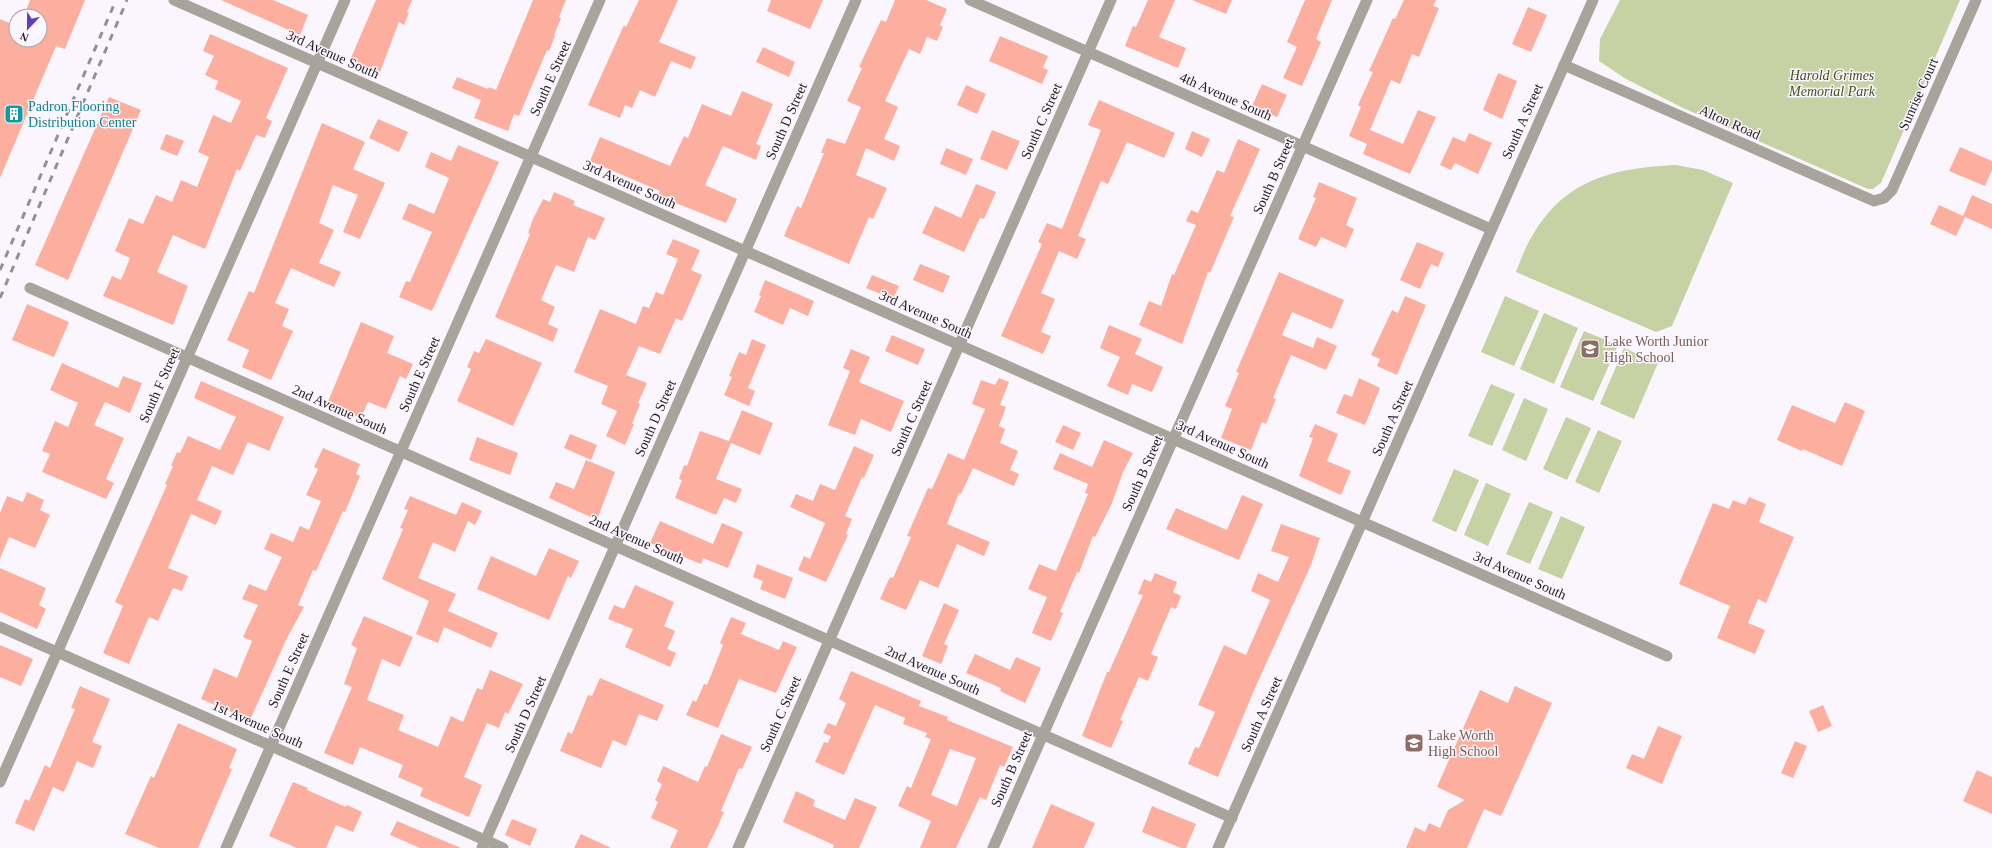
<svg xmlns="http://www.w3.org/2000/svg" width="1992" height="848" font-family="'Times New Roman',serif">
  <rect width="100%" height="100%" fill="#fbf6fd"/>
  <g fill="#c6d1a4">
    <path d="M1620,0H1960L1881,183L1873,189H1868L1683,108L1626,79L1599,61L1600,39Z"/>
    <path d="M1676,165L1703,170L1733,183L1672,326L1656,332L1516,272C1521,259 1526,245 1534,233C1567,178 1616,168 1676,165Z"/>
    <path d="M1505,296L1539,311L1514,366L1481,352Z"/>
    <path d="M1544,313L1578,328L1554,384L1520,369Z"/>
    <path d="M1584,331L1618,345L1593,401L1560,387Z"/>
    <path d="M1624,348L1658,363L1634,419L1600,404Z"/>
    <path d="M1491,384L1515,394L1492,446L1468,436Z"/>
    <path d="M1524,398L1548,409L1526,461L1502,450Z"/>
    <path d="M1566,417L1591,428L1567,480L1543,469Z"/>
    <path d="M1598,430L1622,441L1599,493L1575,482Z"/>
    <path d="M1454,469L1479,480L1456,532L1432,521Z"/>
    <path d="M1486,483L1511,494L1488,546L1464,535Z"/>
    <path d="M1529,502L1553,512L1530,564L1506,554Z"/>
    <path d="M1561,516L1585,527L1562,579L1538,569Z"/>
  </g>
  <g fill="#fdaf9f" fill-rule="evenodd">
    <path d="M30,0H85L65,49L56,46L0,178V19L16,26V40H40V16H24Z"/>
    <path d="M221,0H273L308,15L300,35Z"/>
    <path d="M376,0H412L407,12L409,13L404,25L399,22L380,72L350,60Z"/>
    <path d="M533,0H566L559,17L561,18L554,35L555,36L549,51L547,50L519,116L514,114L508,131L474,118L481,100L452,88L457,77L488,89L489,87L496,90Z"/>
    <path d="M639,0H678L659,42L696,57L691,69L671,61L655,97L640,90L632,108L625,105L620,118L588,105L624,25L626,27Z"/>
    <path d="M771,0H823L810,29L767,11Z"/>
    <path d="M895,0H926L947,9L940,25L943,27L937,41L927,37L920,54L909,49L885,101L898,107L884,139L900,146L894,161L866,148L856,175L887,188L873,219L869,217L849,264L784,236L797,206L801,208L824,153H821L827,138L845,144L861,107L847,101L862,68L859,67L881,20L886,22Z"/>
    <path d="M1148,0H1175L1159,37L1186,48L1178,68L1125,46L1133,26L1136,27Z"/>
    <path d="M1192,0H1232L1226,14Z"/>
    <path d="M1305,0H1332L1316,39L1321,42L1302,86L1283,78L1297,47L1287,42Z"/>
    <path d="M1404,0H1436L1433,6L1439,8L1419,57L1412,54L1400,84L1391,80L1370,130L1403,144L1418,110L1436,117L1410,174L1363,154L1367,144L1349,136L1361,107L1358,105L1373,72L1369,71L1393,18L1395,19Z"/>
    <path d="M1528,7L1547,15L1531,52L1512,44Z"/>
    <path d="M210,34L288,68L266,118L272,121L265,138L256,135L240,171L237,169L205,249L173,235L157,272L188,286L173,325L103,296L112,276L121,280L130,258L115,251L129,218L143,224L156,195L172,202L181,180L197,187L209,157L198,152L213,115L231,123L241,101L215,89L218,81L205,75L214,56L203,51Z"/>
    <path d="M1000,36L1048,56L1043,68L1048,70L1042,84L989,61Z"/>
    <path d="M763,47L795,62L789,77L756,62Z"/>
    <path d="M1498,73L1517,81L1502,119L1483,110Z"/>
    <path d="M1262,84L1287,95L1277,117L1252,106Z"/>
    <path d="M966,85L986,94L977,114L957,105Z"/>
    <path d="M742,91L773,104L756,144L761,146L756,160L723,146L705,185L737,199L726,223L658,196L660,191L590,161L600,137L670,166L684,136L688,138L702,104L731,116Z"/>
    <path d="M109,97L141,110L68,280L35,265Z"/>
    <path d="M1099,100L1175,133L1164,158L1127,142L1108,184L1101,181L1078,236L1086,239L1077,259L1059,251L1041,293L1055,299L1041,332L1051,336L1043,354L1001,336L1042,244L1038,242L1047,223L1062,229L1101,130L1088,125Z"/>
    <path d="M378,119L408,132L399,152L369,138Z"/>
    <path d="M322,123L365,142L353,169L385,183L360,239L343,232L358,195L333,185L319,223L334,230L319,263L341,272L334,287L291,268L275,303L289,309L282,326L293,331L271,380L242,367L249,350L227,340L249,291L254,293Z"/>
    <path d="M992,130L1020,141L1007,170L980,159Z"/>
    <path d="M1192,131L1210,139L1202,157L1185,149Z"/>
    <path d="M1469,133L1492,143L1478,174L1455,163L1451,170L1440,165L1453,137L1465,142Z"/>
    <path d="M166,134L184,141L177,156L160,149Z"/>
    <path d="M1238,139L1260,149L1230,216L1234,217L1210,273L1208,272L1182,344L1139,325L1149,301L1161,306L1172,274L1174,275L1196,225L1186,221L1191,210L1198,213L1217,170L1224,173Z"/>
    <path d="M458,145L499,162L432,311L399,297L406,281L410,282L432,232L402,219L409,203L434,214L449,178L425,167L431,152L451,161Z"/>
    <path d="M1960,147L1992,161V170L1985,186L1949,171Z"/>
    <path d="M946,148L973,159L966,175L940,164Z"/>
    <path d="M1319,182L1357,198L1346,225L1354,229L1346,248L1321,237L1316,247L1298,239L1316,198L1313,197Z"/>
    <path d="M976,184L996,192L984,219L980,218L964,252L922,233L935,206L961,218Z"/>
    <path d="M554,192L575,201L573,205L605,218L595,240L588,237L574,272L556,265L541,300L555,307L548,324L558,329L553,342L495,317L530,234L528,233L533,219L543,199L550,202Z"/>
    <path d="M1972,195L1992,204V229L1965,217L1956,236L1930,224L1939,205L1963,216Z"/>
    <path d="M673,239L700,250L691,270L702,275L682,321L676,318L660,354L639,346L626,375L647,383L638,403L640,404L632,424H634L625,445L606,436L617,411L601,404L608,386L574,372L600,309L636,324L643,306L649,308L656,292L663,295L678,259L666,254Z"/>
    <path d="M1417,242L1444,253L1438,267L1431,264L1420,289L1400,280Z"/>
    <path d="M920,264L950,276L943,293L913,280Z"/>
    <path d="M1279,272L1344,300L1332,329L1292,312L1282,335L1313,348L1317,337L1337,346L1326,370L1291,355L1273,398L1276,399L1266,424L1262,422L1251,450L1221,438L1232,409L1225,406L1239,373L1236,372Z"/>
    <path d="M872,275L899,286L893,299L866,288Z"/>
    <path d="M765,280L814,301L808,316L790,308L783,325L754,312L761,296L759,295Z"/>
    <path d="M1405,296L1426,305L1397,375L1377,366L1380,359L1371,355L1392,310L1398,313Z"/>
    <path d="M27,304L69,322L54,357L12,340Z"/>
    <path d="M361,322L394,336L387,353L413,364L406,379L400,376L386,409L368,402L361,418L327,404Z"/>
    <path d="M1109,325L1142,339L1135,354L1163,367L1152,392L1132,384L1128,395L1107,386L1120,357L1100,348Z"/>
    <path d="M892,335L925,349L918,365L885,351Z"/>
    <path d="M486,339L542,363L513,426L457,401L471,369L467,367L474,351L479,353Z"/>
    <path d="M752,339L766,345L748,388L755,391L749,406L724,395L732,377L729,376L739,352L746,355Z"/>
    <path d="M851,349L870,357L859,382L904,401L891,432L861,419L855,435L828,425L850,371L843,368Z"/>
    <path d="M62,363L118,388L123,376L142,383L130,413L105,402L94,425L124,438L106,479L114,483L106,499L42,472L50,454L42,451L55,421L68,427L78,403L50,390Z"/>
    <path d="M999,378L1009,382L1000,405L1006,407L999,426L1005,429L1000,443L1018,451L1010,470L1019,474L1014,486L973,468L961,494L959,493L947,524L990,542L984,556L957,544L938,588L920,580L906,610L880,599L890,577L893,578L911,537L907,536L928,488L932,489L948,453L964,460L985,409L972,404L981,380L995,385Z"/>
    <path d="M1359,378L1380,388L1365,425L1336,413L1344,394L1352,397Z"/>
    <path d="M201,381L284,417L269,451L248,442L233,475L212,466L197,500L222,511L216,525L191,514L168,568L188,576L182,591L173,588L158,621L149,617L129,664L103,653L123,606L115,602L167,485L165,484L173,466H171L177,452L180,453L188,436L220,450L236,417L194,398Z"/>
    <path d="M1845,402L1865,411L1842,466L1803,449L1802,451L1777,440L1792,405L1835,423Z"/>
    <path d="M742,410L773,423L760,455L731,443L716,479L742,489L736,503L724,498L716,515L675,498L682,480L679,479L684,465L687,466L700,431L729,441Z"/>
    <path d="M1315,424L1338,434L1327,461L1351,471L1341,495L1299,476L1313,438L1309,437Z"/>
    <path d="M1063,425L1081,433L1073,450L1055,442Z"/>
    <path d="M570,434L597,445L591,460L564,448Z"/>
    <path d="M477,437L518,453L510,475L469,460Z"/>
    <path d="M1104,440L1133,453L1123,472L1112,503L1095,537L1093,536L1079,573L1077,572L1060,612L1063,613L1051,641L1032,633L1047,597L1028,589L1039,564L1056,571L1088,494L1085,493L1088,484L1053,469L1060,453L1092,467Z"/>
    <path d="M854,446L874,455L864,478L862,477L845,516L852,519L846,534L848,535L826,582L798,570L804,556L810,559L825,523L790,507L796,494L813,501L820,484L835,490Z"/>
    <path d="M323,448L360,464L356,474L360,476L345,512L343,511L316,571L313,570L298,605L304,607L287,638L250,720L201,699L214,668L237,678L252,641L243,637L258,605L242,599L249,584L266,591L282,557L264,549L271,533L293,542L300,526L309,530L321,501L306,495L318,469L314,467Z"/>
    <path d="M586,460L615,472L597,520L549,498L556,482L574,489Z"/>
    <path d="M27,492L44,500L40,510L50,515L35,548L9,537L0,559V513L7,496L23,502Z"/>
    <path d="M1242,495L1263,504L1239,560L1166,529L1176,508L1227,530Z"/>
    <path d="M410,496L456,515L462,502L482,511L475,525L468,521L455,552L433,542L418,578L456,594L448,611L498,633L491,648L444,627L438,643L416,634L429,601L382,579L403,529L400,528L408,510L404,509Z"/>
    <path d="M1749,497L1766,504L1759,522L1794,537L1766,603L1758,599L1748,623L1765,630L1755,654L1717,638L1730,606L1679,584L1713,503L1729,509L1733,500L1745,505Z"/>
    <path d="M660,521L713,544L722,523L743,532L728,568L703,558L701,564L650,543Z"/>
    <path d="M1281,524L1320,538L1311,565L1255,688L1218,777L1188,764L1195,747L1199,748L1215,712L1198,705L1224,645L1246,655L1270,600L1251,591L1258,573L1278,582L1289,557L1271,551Z"/>
    <path d="M549,548L579,561L571,578L568,576L549,620L477,589L491,556L536,576Z"/>
    <path d="M757,564L793,578L785,599L760,589L763,581L753,577Z"/>
    <path d="M0,568L46,588L39,605L46,609L37,629L0,612Z"/>
    <path d="M1155,573L1177,582L1173,592L1181,596L1176,609L1171,607L1151,654L1158,657L1148,681L1139,677L1120,720L1123,721L1111,748L1082,736L1107,672H1109L1143,595L1138,594L1144,579L1151,582Z"/>
    <path d="M635,585L674,602L664,626L675,631L667,649L676,653L670,667L625,647L633,629L608,619L614,605L624,609Z"/>
    <path d="M944,603L959,610L944,644L948,646L941,664L922,656Z"/>
    <path d="M364,616L413,637L400,667L382,659L367,700L404,715L398,730L438,747L451,716L463,722L477,688L482,690L490,670L523,684L508,714L505,712L499,728L487,723L464,777L482,785L469,817L420,796L423,788L398,777L403,765L360,747L353,765L324,753L352,687L344,684L357,648L351,645Z"/>
    <path d="M731,617L746,623L741,634L779,650L783,641L797,647L776,693L739,679L718,728L686,715L693,700L696,702L704,684L707,685L723,645L720,643Z"/>
    <path d="M0,645L33,659L21,686L0,677Z"/>
    <path d="M975,654L1010,670L1016,657L1041,668L1025,703L1000,691L1001,688L966,673Z"/>
    <path d="M851,671L921,701L919,706L948,717L947,720L1013,747L1004,767L1000,765L986,800L980,797L956,848H920L931,821L898,806L907,786L911,788L931,739L925,737L927,733L903,724L905,718L875,705L844,775L815,762L824,742L828,743L831,736L823,733L828,723L836,726L846,703L839,699ZM950,749L976,758L957,806L931,795Z"/>
    <path d="M600,678L664,705L657,721L639,714L626,746L613,740L601,768L560,751L568,732L572,734L588,695L592,696Z"/>
    <path d="M80,686L110,699L92,742L102,746L93,768L77,761L64,792L53,787L34,831L15,823L25,799L29,801L45,765L50,768L75,709L71,708Z"/>
    <path d="M1515,686L1552,703L1501,816L1484,809L1467,848H1406L1415,827L1425,832L1429,823L1440,828L1448,810L1465,800L1437,787L1480,690L1508,703Z"/>
    <path d="M1823,705L1832,726L1818,732L1809,711Z"/>
    <path d="M178,723L237,749L229,768L232,769L198,848H159L125,834L151,776L154,778Z"/>
    <path d="M1658,726L1682,736L1662,784L1626,768L1632,754L1644,759Z"/>
    <path d="M721,734L752,747L742,769L739,768L721,811L724,812L717,828L707,848H670L678,830L651,818L658,802L655,800L662,784L657,781L663,766L698,782L705,766L707,767Z"/>
    <path d="M1795,741L1807,746L1793,778L1781,773Z"/>
    <path d="M1977,770L1992,777V814L1963,801Z"/>
    <path d="M293,782L308,788L307,790L346,807L347,805L362,812L353,832L336,825L326,848H297L269,836Z"/>
    <path d="M796,791L815,800L813,806L845,820L855,798L877,807L859,848H833L834,845L783,822Z"/>
    <path d="M1051,804L1095,823L1084,848H1032Z"/>
    <path d="M1152,806L1196,824L1186,848H1181L1142,832Z"/>
    <path d="M512,819L537,829L530,846L505,835Z"/>
    <path d="M397,821L461,848H420L390,835Z"/>
    <path d="M581,834L611,848H574Z"/>
  </g>
  <g fill="none" stroke-linecap="round" stroke-linejoin="round">
    <g stroke="#a8a49c" stroke-width="11">
      <path d="M174,0L1667,656"/>
      <path d="M970,0L1491,229"/>
      <path d="M1564,65L1874,201L1884,198L1892,190L1976,0"/>
      <path d="M30,288L1232,818"/>
      <path d="M0,627L503,848"/>
      <path d="M0,782L345,0"/>
      <path d="M226,848L600,0"/>
      <path d="M482,848L856,0"/>
      <path d="M738,848L1111,0"/>
      <path d="M993,848L1367,0"/>
    </g>
    <path stroke="#a8a49c" stroke-width="11" d="M1218,848L1593,0"/>
    <g stroke="#959097" stroke-width="3" stroke-dasharray="7 7" stroke-linecap="butt">
      <path d="M0,270L116,0"/>
      <path d="M0,298L127,0"/>
    </g>
  </g>
  <defs>
    <symbol id="building-square" viewBox="-11 -11 22 22"><rect x="-9" y="-9" width="18" height="18" rx="4" fill="#0f9aa8" stroke="#fbf6fd"/><path d="M-4-6H4V6H1V3H-1V6H-4ZM-2.5-4.3h1.7v1.8h-1.7ZM.8-4.3h1.7v1.8H.8ZM-2.5-1h1.7V.8h-1.7ZM.8-1h1.7V.8H.8Z" fill="#fff"/></symbol>
    <symbol id="school-square" viewBox="-11 -11 22 22"><rect x="-9" y="-9" width="18" height="18" rx="4" fill="#8d6e63" stroke="#fbf6fd"/><path d="M0-5L7-2L0 1L-7-2ZM-4 1L0 2.5L4 1V4Q0 6-4 4Z" fill="#fff"/></symbol>
  </defs>
  <g fill-rule="evenodd">
    <use href="#building-square" x="3" y="103" width="22" height="22"/>
    <use href="#school-square" x="1579" y="338" width="22" height="22"/>
    <use href="#school-square" x="1403" y="732" width="22" height="22"/>
  </g>
  <g text-anchor="middle" stroke-width="3" stroke-linejoin="round" paint-order="stroke">
    <g font-size="14" fill="#231e25" stroke="#fbf6fd">
      <text transform="translate(333 54) rotate(24)" y="5">3rd Avenue South</text>
      <text transform="translate(550 78) rotate(-66)" y="5">South E Street</text>
      <text transform="translate(1918 94) rotate(-66)" y="5">Sunrise Court</text>
      <text transform="translate(1226 96) rotate(24)" y="5">4th Avenue South</text>
      <text transform="translate(786 121) rotate(-66)" y="5">South D Street</text>
      <text transform="translate(1041 121) rotate(-66)" y="5">South C Street</text>
      <text transform="translate(1522 121) rotate(-66)" y="5">South A Street</text>
      <text transform="translate(1730 122) rotate(24)" y="5">Alton Road</text>
      <text transform="translate(1273 176) rotate(-66)" y="5">South B Street</text>
      <text transform="translate(630 184) rotate(24)" y="5">3rd Avenue South</text>
      <text transform="translate(926 314) rotate(24)" y="5">3rd Avenue South</text>
      <text transform="translate(419 374) rotate(-66)" y="5">South E Street</text>
      <text transform="translate(159 385) rotate(-66)" y="5">South F Street</text>
      <text transform="translate(340 409) rotate(24)" y="5">2nd Avenue South</text>
      <text transform="translate(655 418) rotate(-66)" y="5">South D Street</text>
      <text transform="translate(911 418) rotate(-66)" y="5">South C Street</text>
      <text transform="translate(1392 418) rotate(-66)" y="5">South A Street</text>
      <text transform="translate(1223 444) rotate(24)" y="5">3rd Avenue South</text>
      <text transform="translate(1142 473) rotate(-66)" y="5">South B Street</text>
      <text transform="translate(637 539) rotate(24)" y="5">2nd Avenue South</text>
      <text transform="translate(1520 575) rotate(24)" y="5">3rd Avenue South</text>
      <text transform="translate(288 670) rotate(-66)" y="5">South E Street</text>
      <text transform="translate(933 670) rotate(24)" y="5">2nd Avenue South</text>
      <text transform="translate(525 714) rotate(-66)" y="5">South D Street</text>
      <text transform="translate(780 714) rotate(-66)" y="5">South C Street</text>
      <text transform="translate(1261 714) rotate(-66)" y="5">South A Street</text>
      <text transform="translate(258 724) rotate(24)" y="5">1st Avenue South</text>
      <text transform="translate(1011 769) rotate(-66)" y="5">South B Street</text>
    </g>
    <g font-size="14" font-style="italic" fill="#46511e" stroke="#fbf6fd">
      <text x="1832" y="80">Harold Grimes<tspan x="1832" dy="16">Memorial Park</tspan></text>
    </g>
    <g font-size="14" fill="#0d838f" stroke="#fbf6fd" text-anchor="start">
      <text x="28" y="111">Padron Flooring<tspan x="28" dy="16">Distribution Center</tspan></text>
    </g>
    <g font-size="14" fill="#785e54" stroke="#fbf6fd" text-anchor="start">
      <text x="1604" y="346">Lake Worth Junior<tspan x="1604" dy="16">High School</tspan></text>
      <text x="1428" y="740">Lake Worth<tspan x="1428" dy="16">High School</tspan></text>
    </g>
  </g>
  <g transform="translate(28 28) rotate(202)"><circle r="19" fill="#fbf6fd" stroke="#a5a0a7"/>
  <path d="M0-3L7 15L0 10L-7 15Z" fill="#623fb8"/>
  <text y="-6" font-size="11" font-weight="bold" text-anchor="middle" fill="#231e25">N</text>
  </g>
</svg>
